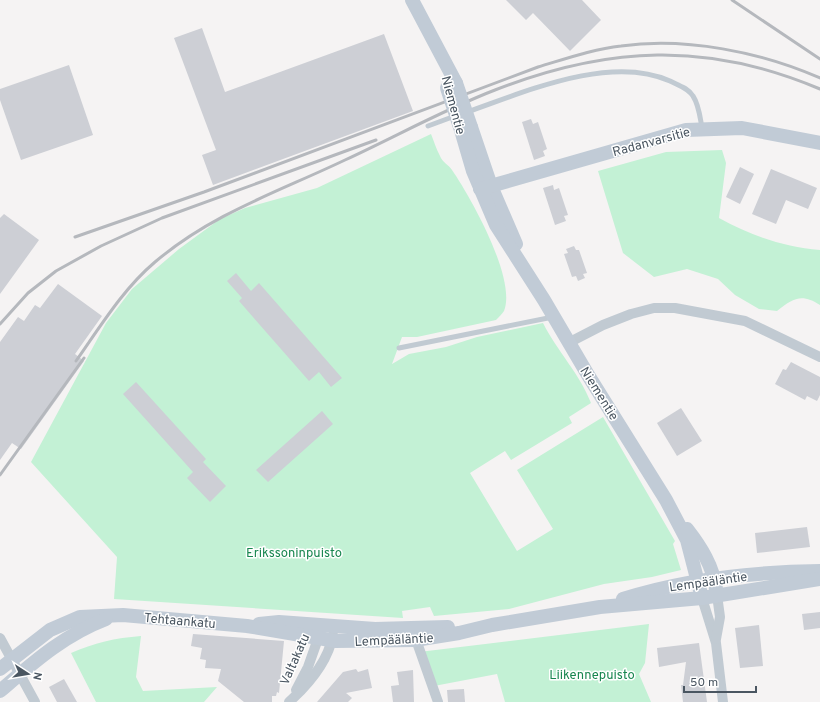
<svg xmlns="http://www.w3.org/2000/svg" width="820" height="702" font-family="Overpass,sans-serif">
  <rect width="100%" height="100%" fill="#f5f3f3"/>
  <g fill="#c3f1d5">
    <path d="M431,134C434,141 436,149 440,156C442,162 449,165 452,170C470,196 517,279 504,311C502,314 499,317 496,320L417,337H402L392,364L409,354L446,347L477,337L543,323C557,351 580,374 591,403L569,417L572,423L511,460L505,451L470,473L517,551L553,529L517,470L603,417L675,541L673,544L681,570L652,577L604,584L509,609L434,616L430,607L402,611L403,618L114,599L117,557L31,462L106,323L132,289L179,249L220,219L245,208L317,188Z"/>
    <path d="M722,150L726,163L719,218C752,236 783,247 820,250V305C802,293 793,298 777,311L759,309L735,295L718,279L687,269L654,277L623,253L598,171L666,152Z"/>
    <path d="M649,624L645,663L639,674L651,702H505L497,674L434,686L419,652Z"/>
    <path d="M141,636L136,677L143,691L217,687L204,702H96L71,653C94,643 115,638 141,636Z"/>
  </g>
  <g fill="#cdcfd5">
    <path d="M506,0H582L601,20L570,51L533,13L526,20Z"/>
    <path d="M202,28L225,92L384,34L413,111L213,185L202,155L216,150L174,38Z"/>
    <path d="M69,65L93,135L21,160L0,100V89Z"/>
    <path d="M531,119L533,124L538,122L547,149L543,151L545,156L534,160L522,122Z"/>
    <path d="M740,167L754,174L740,204L726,197Z"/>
    <path d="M771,169L817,188L808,209L786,200L776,224L752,214Z"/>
    <path d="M553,185L554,190L559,188L568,215L564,216L566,221L555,225L543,188Z"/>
    <path d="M4,214L39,240L0,294V218Z"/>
    <path d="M574,246L576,250H579L587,273L583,274L585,278L578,281L576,276L572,277L564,254L568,253L566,249Z"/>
    <path d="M236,273L251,291L259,283L342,378L331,387L319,372L309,381L239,301L242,298L227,281Z"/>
    <path d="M58,284L102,316L75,354L84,361L21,449L12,443L0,460V342L18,317L24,321L35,305L40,308Z"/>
    <path d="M791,362L820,377V395L817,401L807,396L805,400L775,384L783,369L786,370Z"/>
    <path d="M136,382L206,459L203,462L226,486L210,502L187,478L193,472L123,394Z"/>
    <path d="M681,408L702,441L677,456L657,423Z"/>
    <path d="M322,411L333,424L268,482L256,470Z"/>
    <path d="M807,527L810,547L757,553L755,533Z"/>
    <path d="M820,612V628L804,630L802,614Z"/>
    <path d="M759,625L763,666L740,668L735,628Z"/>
    <path d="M193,634L284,641L279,693L277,692L276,696H272V702H244L218,681L221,669L205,668L206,660L200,659L202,648L191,646Z"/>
    <path d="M699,643L707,702H683L681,685H683L686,662L659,667L657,648Z"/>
    <path d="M356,669L358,672L368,669L372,688L346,693L352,698L348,702H317L343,672Z"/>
    <path d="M413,670L414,702H393L391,686L399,685L397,672Z"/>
    <path d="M64,679L77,702H57L49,687Z"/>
    <path d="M464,689L465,702H448L447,690Z"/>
  </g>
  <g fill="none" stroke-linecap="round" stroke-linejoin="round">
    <g stroke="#c1cad2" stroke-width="5">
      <path d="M467,112C525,92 610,54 670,81C678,85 688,88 693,96C699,105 700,117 702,128"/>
      <path d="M428,126L455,116"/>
      <path d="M399,348L553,317"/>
    </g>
    <g stroke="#c1cad2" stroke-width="10">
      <path d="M570,342L603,325L631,314L654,308H675L745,321L820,357"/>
      <path d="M702,598L716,643L723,702"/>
      <path d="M414,634L438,702"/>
      <path d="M0,638L35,702"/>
      <path d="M716,639L720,617L717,595"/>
      <path d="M296,690L308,667L320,633"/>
      <path d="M289,702C309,684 328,662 333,635"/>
    </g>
    <g stroke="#c1cbd6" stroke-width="14">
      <path d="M412,0L456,83"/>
      <path d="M471,127L491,186L516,244"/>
      <path d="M461,130L473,171L496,225L544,300L588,375L666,500L687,540L702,598"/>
      <path d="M480,189L686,130L742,128L820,143"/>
      <path d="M687,529C701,547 713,566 716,589"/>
      <path d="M623,599C685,579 755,572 820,571"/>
      <path d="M259,624L279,622L375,629L448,627"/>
      <path d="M0,669L50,630L80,617L123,615L247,626L336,641L415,640L459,633L492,625L600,607L702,598L820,579"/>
      <path d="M0,691C34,662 64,635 106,619"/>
    </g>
    <g stroke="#b5b8bd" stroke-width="3">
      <path d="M732,0L820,59"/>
      <path d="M75,237L204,192L538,67C565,59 593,49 621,46C686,37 761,52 820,78"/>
      <path d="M0,324L28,293L56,271L101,246L162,218L376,140"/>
      <path d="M76,361C100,327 123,289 155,262C213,213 278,192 345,160C395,137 443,110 495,90C608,46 707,41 820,89"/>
      <path d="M0,475L84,358"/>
    </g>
    <g stroke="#c1cbd6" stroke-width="14">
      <path d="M456,83L471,127"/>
      <path d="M447,88L461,130"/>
    </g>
  </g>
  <g text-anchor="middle" stroke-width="3" stroke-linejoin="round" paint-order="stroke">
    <g font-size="13" fill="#4a5661" stroke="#fff">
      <text transform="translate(454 105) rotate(75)" y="5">Niementie</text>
      <text transform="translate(651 141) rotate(-15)" y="5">Radanvarsitie</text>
      <text transform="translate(600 393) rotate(58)" y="5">Niementie</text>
      <text transform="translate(708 581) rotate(-8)" y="5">Lempääläntie</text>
      <text transform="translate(180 620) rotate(5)" y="5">Tehtaankatu</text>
      <text transform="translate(394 639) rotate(-3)" y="5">Lempääläntie</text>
      <text transform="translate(294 659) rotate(-66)" y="5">Valtakatu</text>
    </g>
    <g font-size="13" fill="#17864f" stroke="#fff">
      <text x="294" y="557">Erikssoninpuisto</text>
      <text x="592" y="679">Liikennepuisto</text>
    </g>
  </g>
  <g transform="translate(28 674) rotate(102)" stroke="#ffffff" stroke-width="3" paint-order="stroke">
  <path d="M0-3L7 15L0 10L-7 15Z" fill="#4a5661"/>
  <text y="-6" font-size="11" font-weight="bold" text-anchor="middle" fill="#4a5661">N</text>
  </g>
  <path d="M684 686v6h72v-6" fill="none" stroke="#4a5661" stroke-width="2"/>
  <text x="690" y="686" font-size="12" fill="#4a5661" stroke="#ffffff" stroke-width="3" paint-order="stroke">50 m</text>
</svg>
